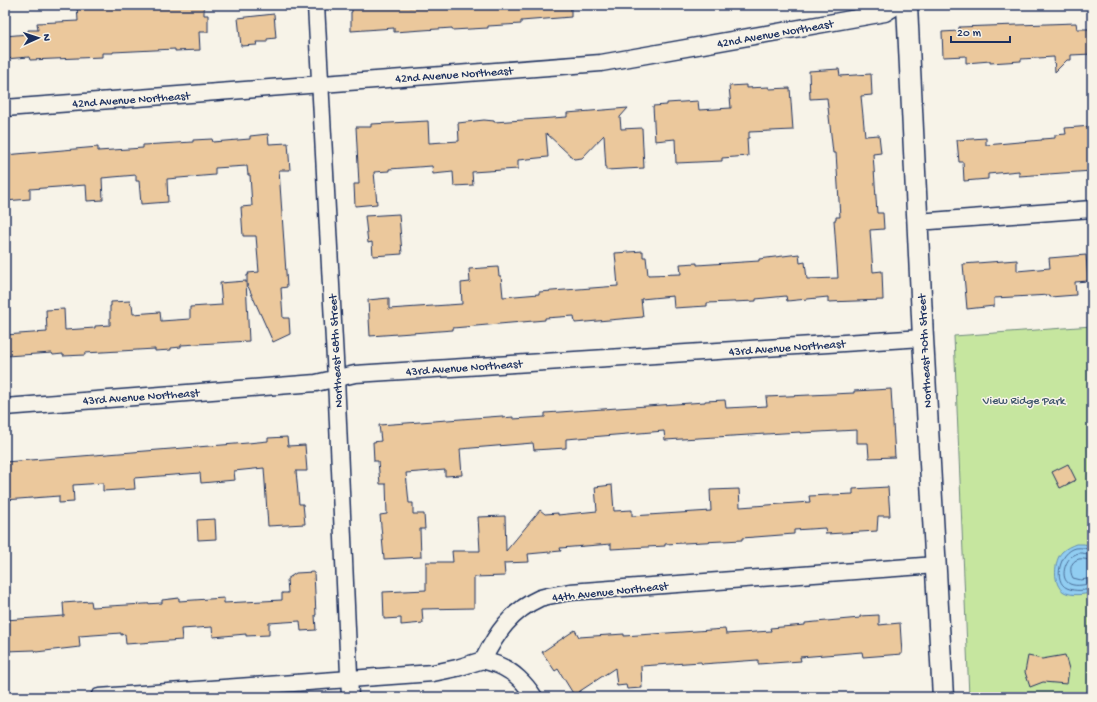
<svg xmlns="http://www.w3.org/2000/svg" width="1097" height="702" font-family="'Gochi Hand',sans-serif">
  <rect width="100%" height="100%" fill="#f7f3e8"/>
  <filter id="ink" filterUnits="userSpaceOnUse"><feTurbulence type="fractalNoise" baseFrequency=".025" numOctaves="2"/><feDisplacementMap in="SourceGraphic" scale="8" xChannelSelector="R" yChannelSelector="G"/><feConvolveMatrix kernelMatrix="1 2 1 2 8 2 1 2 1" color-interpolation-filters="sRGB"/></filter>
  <g filter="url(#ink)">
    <path fill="#c6e69f" stroke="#708a7e" d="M1092,326V697H969L954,336Z"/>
    <path fill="#91cdf1" stroke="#628eb6" d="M1076,544H1084L1092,546V592C1085,595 1071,596 1064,592C1052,585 1054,560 1062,552C1066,548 1071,546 1076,544Z"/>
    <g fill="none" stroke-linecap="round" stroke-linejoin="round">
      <g stroke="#4a6e99" stroke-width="1">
        <path d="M1092,550C1087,549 1082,547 1076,548C1059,552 1053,582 1067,588C1076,592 1084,590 1092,589"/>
        <path d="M1092,555C1085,554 1080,551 1074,555C1065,559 1059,579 1070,584C1078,587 1084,584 1092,584"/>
        <path d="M1092,561C1088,560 1083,558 1079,559C1070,561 1069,571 1073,578L1081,580L1092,578"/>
      </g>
    </g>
    <g fill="#ebc89c" stroke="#1b2f5e">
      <path d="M77,5H204V15H208V32H199L200,50L175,51V49L113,52V53H102V57L30,60L29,57L5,59V36L28,34V30H38L37,23L78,21Z"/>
      <path d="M352,5H409V7L435,5H571V17L521,21V24L488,26V28L452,30V28L394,32V28L351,31V12H352Z"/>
      <path d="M274,14L276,38L267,39V42H256L257,45L241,46L238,18Z"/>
      <path d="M1076,23L1077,29H1092V54L1071,55V60H1067L1055,72L1054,57L1021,59V61L990,63V61L966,63V56L943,57L942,32L959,31V27Z"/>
      <path d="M839,69L840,76L871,74L872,95L861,96L865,136L879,135L881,153L873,154L877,213H883L884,229L870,230L873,272L882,271L883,300L828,302V297L787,301L786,296L756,299V301L707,303V306L674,308L673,296L641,299L643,317L575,323L574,316L545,318V320L453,328V330L370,336L368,300L389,298V309L462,304L461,283L470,282L469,269L498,267L499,276H501L503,297L539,294V292L618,286L615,253L643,251V257H646L648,275L681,274L680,264L697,263V265L759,261V259L799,254L800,263L805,262L807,279L838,278L834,220H836V217H840L836,153H833L827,98L810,99L809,71Z"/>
      <path d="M746,85V88L769,87V89L790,88L793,130L749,132V138H747L748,156L722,158V161L676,163L675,139L655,141L653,106L667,105V103L698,101L699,110L731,108L729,86Z"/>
      <path d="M628,108L620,117L621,129L642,128L644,168L606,170L604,135L582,158L574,159L546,133L548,157L518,160V169L472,172L473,185L454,186L453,172L433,174L432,166L389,169V171L374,172L377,204L355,206L354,184H359L356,127H371V124L428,121L429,143L459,141L458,123L484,120L494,121V122L567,117V113Z"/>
      <path d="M1092,126V171L1019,176V171L988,174V179L964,181L963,162H959L957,140L986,138V145L1042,140V139L1055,138V135L1066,134L1065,128Z"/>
      <path d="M268,134L269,144L288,143L290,170H279L287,287L281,288L283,318H289L290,334L273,342L247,284V275H249L248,273L259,272L256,236H243L241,207L252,206L250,175H248L247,166L215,168V175L167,179L168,202L141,204L139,181H136V175L102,178L103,200L87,201L86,185L30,189V199L5,201V155L98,147V151L143,148V145L193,142V140L212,139L213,142L250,139V136Z"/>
      <path d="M399,214L402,254L373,256L372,242L368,243L365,216Z"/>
      <path d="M1086,255L1088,281L1075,282L1076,295L1050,297V295L994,298V306L967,309L963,264L1017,260V271L1050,268L1049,258Z"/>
      <path d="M246,281L249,341L181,345V347L171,348V350L155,351V349L85,353V355L63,356V354L53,355L52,353L6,356L5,335L47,332L46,310L64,309L65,330L95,328V326L110,325V306H111V302L130,301L131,305H132L133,314L160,312L161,321L190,319V307L222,305L220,283Z"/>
      <path d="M891,389L895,457L869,458L868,443H857V430L800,433V432L665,440L664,431L566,439V448L534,450L533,443L460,449L462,475L445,476V470L406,473L409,503H413V514H424L425,529H420L421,557L384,559L380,515L387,514L386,484H380L378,461H374L373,442L381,441L379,425L502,416V418L513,417V419L545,417V413L705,402V401L725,400L726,408L767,406L766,397L854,393V391Z"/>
      <path d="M287,437L288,446L305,445L307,471H296L299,504H303L305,524L268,526L264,468L234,471L235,480L201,483L200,473L134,478L135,489L103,491V483L73,485L74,502L59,503V496L5,500V462L248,443L268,441V438Z"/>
      <path d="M1068,464L1076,480L1060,488L1052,472Z"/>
      <path d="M612,485L614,511L632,510V516L711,511L710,490L739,489L740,507L810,502L809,496L853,494V489L888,487L890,516H878L877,531L826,534L825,528L794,530V534L742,538V540L665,544V546L611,549V544L560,548L561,551L528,554L529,562L504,563L505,576L474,577V608L422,609L423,623L401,625V618L384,619L383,592L426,590V562H453L452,551H480L478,517L505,516L506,551L540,510L545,514L558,513V515L597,511L595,487Z"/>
      <path d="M215,519L216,539L198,540L197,520Z"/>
      <path d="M314,572L316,615H315L316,630L301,631L300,621L269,623V635L246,636V634L213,637L212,627L181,629L182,640L126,644L125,634L121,635V633L79,636L80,647L36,652L35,650L5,651V620L64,616L63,603L91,601L92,607L162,603V600L179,598V601L224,598V603L282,600V593H288L287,579L296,573Z"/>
      <path d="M879,615V625L900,623L902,654L863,657L862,652L800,657L801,661L758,664V660L702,664L701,662L641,666L642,688L627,689L626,685L617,686L615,668L574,695L558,669L555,671L542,652L575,630L579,637L624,634V636L725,629L726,634L771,631L770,628L805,625V623L860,618V616Z"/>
      <path d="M1065,655L1069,669L1067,684L1043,682L1030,687L1025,672L1028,656L1042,659Z"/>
    </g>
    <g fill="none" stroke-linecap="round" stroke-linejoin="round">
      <defs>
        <g id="minor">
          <path d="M316,5L336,378L350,697"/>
          <path d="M5,108L601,63L885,13L898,5"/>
          <path d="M917,222L1092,209"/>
          <path d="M5,407L316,383L355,374L923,338"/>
          <path d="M483,660C488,662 494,663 498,665C513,671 526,684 534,697"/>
          <path d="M99,697L433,673L457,668L483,660C496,634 511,611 540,598C549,595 560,594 570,592L936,565"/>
        </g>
        <path id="tertiary" d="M907,5L923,338L943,697"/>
      </defs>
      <use href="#minor" stroke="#1b2f5e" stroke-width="19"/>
      <use href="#tertiary" stroke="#1b2f5e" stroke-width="23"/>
      <use href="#minor" stroke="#f7f3e8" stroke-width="16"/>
      <use href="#tertiary" stroke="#f7f3e8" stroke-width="20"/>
    </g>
  </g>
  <g text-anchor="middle" stroke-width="3" stroke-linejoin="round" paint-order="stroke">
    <g font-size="12" fill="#1b2f5e" stroke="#f7f3e8">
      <text transform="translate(775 33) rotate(-10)" y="4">42nd Avenue Northeast</text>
      <text transform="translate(454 74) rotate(-4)" y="4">42nd Avenue Northeast</text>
      <text transform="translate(131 99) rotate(-4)" y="4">42nd Avenue Northeast</text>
      <text transform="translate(787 347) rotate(-4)" y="4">43rd Avenue Northeast</text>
      <text transform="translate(335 351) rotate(-93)" y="4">Northeast 68th Street</text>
      <text transform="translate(924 351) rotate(-93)" y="4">Northeast 70th Street</text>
      <text transform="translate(464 367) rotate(-4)" y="4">43rd Avenue Northeast</text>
      <text transform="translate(141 396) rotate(-4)" y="4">43rd Avenue Northeast</text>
      <text transform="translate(610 591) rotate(-6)" y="4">44th Avenue Northeast</text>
    </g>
    <g font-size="12" fill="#3d546b" stroke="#f7f3e8">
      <text x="1024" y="404">View Ridge Park</text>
    </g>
  </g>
  <rect width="1097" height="702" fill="none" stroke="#f7f3e8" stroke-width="20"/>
  <rect x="10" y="10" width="1077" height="682" fill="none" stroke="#1b2f5e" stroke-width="1.5" filter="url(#ink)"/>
  <g transform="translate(38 38) rotate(87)" stroke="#f7f3e8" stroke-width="3" paint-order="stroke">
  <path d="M0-3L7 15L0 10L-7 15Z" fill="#1b2f5e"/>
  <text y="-6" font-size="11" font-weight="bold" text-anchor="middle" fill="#1b2f5e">N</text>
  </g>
  <path d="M951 36v6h59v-6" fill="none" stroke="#1b2f5e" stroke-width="2"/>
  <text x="957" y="36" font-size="12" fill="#1b2f5e" stroke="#f7f3e8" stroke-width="3" paint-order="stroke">20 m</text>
</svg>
